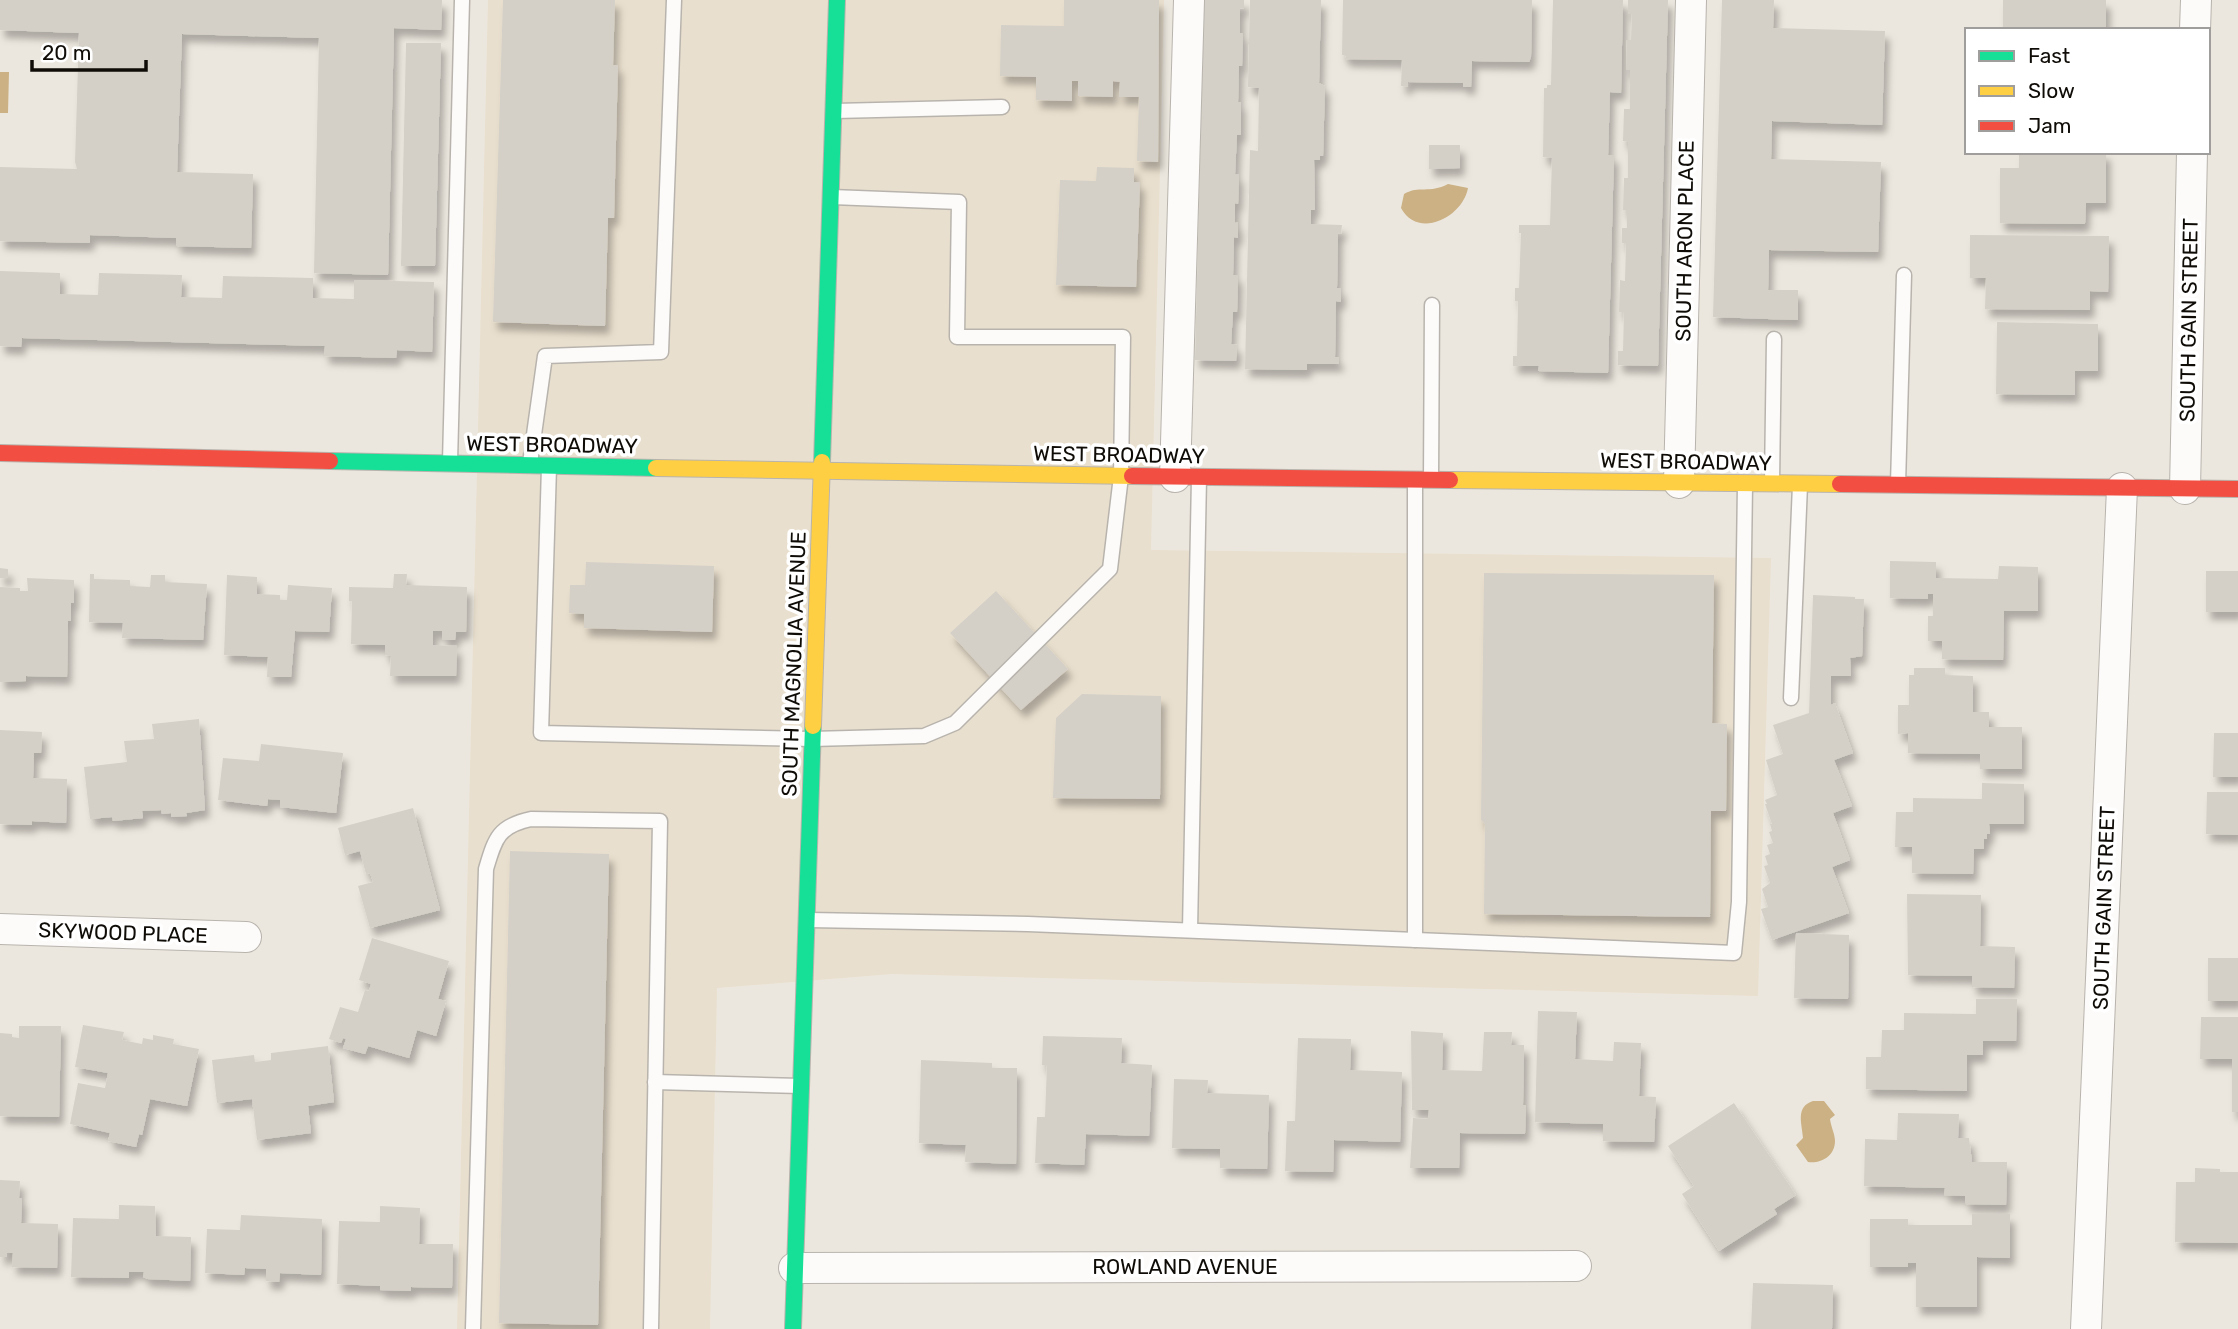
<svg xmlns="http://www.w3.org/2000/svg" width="2238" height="1329" font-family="Rubik,sans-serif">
  <defs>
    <filter id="shadow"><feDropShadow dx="4.5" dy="8" stdDeviation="3.5" flood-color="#0004"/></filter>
  </defs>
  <rect width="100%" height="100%" fill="#ece7de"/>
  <path fill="#e9dfce" d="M488,0H1164L1151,550L1771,558L1758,996L892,974L717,988L710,1329H457Z"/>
  <g fill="#cbb184">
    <path d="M0,72H9L8,113H0Z"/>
    <path d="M1448,184L1468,188C1463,217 1418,240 1401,208L1404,194C1419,185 1429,194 1448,184Z"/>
    <path d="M1813,1101H1824L1835,1115L1830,1119C1831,1127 1835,1134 1835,1141C1835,1156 1821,1164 1808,1162L1796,1145L1803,1138C1802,1123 1795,1107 1813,1101Z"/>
  </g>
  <g fill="#d4d0c8" filter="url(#shadow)">
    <path d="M0,0H442L441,30L394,28L388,275L314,273L319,38L182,34L177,172L253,174L251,248L176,246V238L90,235V243L0,241V167L77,169L75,162L79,33L0,30Z"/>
    <path d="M503,0H615L613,65H618L614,218H608L605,326L493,322Z"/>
    <path d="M1064,0H1159L1158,162L1137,161L1139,97H1119L1120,82L1113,81V97L1078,96V81H1072V101L1036,100V77L1000,76L1001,25L1064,26Z"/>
    <path d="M1204,0H1244V9L1240,8V33H1243L1242,66H1239L1238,102H1241V135H1237L1235,174L1239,175L1238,204L1235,203V223L1238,222V238L1234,237L1233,275H1238L1237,312H1233L1231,344L1237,345L1236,361L1195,360Z"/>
    <path d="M1250,0H1321L1319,83L1325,86L1323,156H1320V160H1314L1315,210H1311V224L1342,225L1341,234L1338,233L1337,288H1341V302L1336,301L1335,357H1339V364H1307V370L1245,369L1250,150L1258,151L1259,88L1248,87Z"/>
    <path d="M1343,0H1532L1531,57L1529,62L1472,61L1471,87H1463V83L1408,82V87L1401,86L1402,60L1345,59L1346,56L1342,55Z"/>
    <path d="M1553,0H1623L1621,93L1610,92L1608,155H1614L1608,373L1538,371L1539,366H1513V356H1517L1518,301H1515V288H1519L1521,233H1519V225H1550L1552,158L1543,157L1544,88H1547V85H1551Z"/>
    <path d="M1628,0H1668L1658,366L1618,365V351H1623L1624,312H1619L1620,280L1625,281L1626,244L1622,243V228H1627V210H1623L1624,178H1628V142L1623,141L1624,109H1630V70H1626L1627,40H1631L1632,14H1628Z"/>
    <path d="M1722,0H1774L1773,28L1885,31L1882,125L1772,121L1771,159L1881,162L1878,252L1769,250L1768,290H1798V320L1713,317Z"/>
    <rect x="2003" y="0" width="103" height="30"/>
    <path d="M406,43H441L435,266H401Z"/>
    <path d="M1429,145H1460V168L1429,169Z"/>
    <path d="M2019,152H2106V203H2086L2085,224L2000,223V168H2019Z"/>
    <path d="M1097,167L1134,168V182H1140L1136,287L1056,285L1060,180L1096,181Z"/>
    <path d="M1970,235L2109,236L2108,292L2090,291V310L1985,309L1986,278H1970Z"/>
    <path d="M0,271L60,273V294L98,295L99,273L182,275L181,297L222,298L223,276L313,278V298L354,299V280L434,282L432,352L397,350L396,358L324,356L325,346L22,338L21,347L0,346Z"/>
    <path d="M1997,322L2098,324V371H2075V395L1996,394Z"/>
    <path d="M1890,561L1936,562V578L1998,579L1999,566L2038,567V611H2004L2003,660L1942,659V641H1928V616H1933V594H1928V599L1890,598Z"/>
    <path d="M586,562L714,566L712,632L584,628V614L569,613L570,585H585Z"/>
    <path d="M0,568L8,569V578H0Z"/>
    <rect x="2206" y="571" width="32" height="41"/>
    <path d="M1484,573L1714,575L1712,723L1727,724L1726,811H1711L1710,917L1484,914L1485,824L1481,820Z"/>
    <path d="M90,574H94V579L130,580V586L150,587L151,575H165V582L207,584L203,640L122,638L123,623L89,622Z"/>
    <path d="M394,574H407L406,585L467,587L466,632H456L455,640H442V631H433V645L457,646L456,676H390L391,656L385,655V645L351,644L352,601H349V587L393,588Z"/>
    <path d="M227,575L257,577V594L280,595V600H287L288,585L332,588L329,632L295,631L291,677H267L268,657L224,655Z"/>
    <path d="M27,578L74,580V603H71V621H68L67,677L26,676V681L0,682V587L20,588V591H28Z"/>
    <path d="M996,591L1068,669L1021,710L950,633Z"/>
    <path d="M1813,595L1855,597V599H1864L1862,656L1850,658L1851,676H1831V705L1835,703L1853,753L1834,760L1852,806L1833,813L1850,860L1832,867L1849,913L1772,940L1761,909L1768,907L1762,889L1770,883L1764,866L1768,865L1765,856L1770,854L1767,845L1773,843L1769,832L1772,831L1770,824H1772L1765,804H1767L1765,800L1777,795L1766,760L1783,754L1773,725L1809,713Z"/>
    <path d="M1914,668H1945V675L1973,676V712H1989V727H2022V769H1980V754L1908,753V733L1898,734V705H1909V675H1914Z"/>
    <path d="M1082,694L1161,696L1160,799L1053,798L1056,718Z"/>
    <path d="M199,719L205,810L186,813L187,816L171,817V813L162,814L161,810L142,811L143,818L113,821L112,817L90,819L84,767L127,762L124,741L154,739L152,724Z"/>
    <path d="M0,730L42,732L41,753H34L33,778L67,779L66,823L32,821V825L0,824Z"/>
    <path d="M2214,733H2238V777H2213Z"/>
    <path d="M261,744L343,753L336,813L280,807V800L268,799L267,806L218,800L223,758L259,761Z"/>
    <path d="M1982,783L2024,784V824H1989L1990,834H1987V839H1984V849H1974L1973,874L1912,873V847H1895L1896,812H1913V798L1982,799Z"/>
    <path d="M2207,792H2238V835L2206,834Z"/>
    <path d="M413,808L440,910L370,928L358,886L373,882L370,873L366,874L360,851L345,855L338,828Z"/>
    <path d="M510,851L609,854L598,1325L499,1323Z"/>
    <path d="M1907,894L1981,895L1980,946L2015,947L2014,988L1972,987V976L1908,975Z"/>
    <path d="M1796,933L1849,935L1848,999L1794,998Z"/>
    <path d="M372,938L449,961L438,999L446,1001L436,1036L417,1030L409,1058L368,1046L365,1054L343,1048L346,1039L343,1038L341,1043L329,1039L340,1007L358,1012L365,990L369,991L371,984L359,980Z"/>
    <rect x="2208" y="958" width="30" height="43"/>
    <path d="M1976,999H2017L2016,1041H1983V1055H1967V1091L1866,1089V1057H1881L1882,1030H1904V1013L1976,1014Z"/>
    <path d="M1538,1011L1577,1012L1575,1059L1613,1061L1614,1042L1641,1043L1639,1096L1656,1097L1654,1142L1603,1141V1124L1535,1122Z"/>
    <path d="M2201,1017H2238V1112H2232V1059H2200Z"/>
    <path d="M83,1025L124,1032L122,1040L142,1044L143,1038L153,1040V1035L174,1039L173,1044L199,1049L187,1106L150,1099L142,1135L139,1134L136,1147L108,1141L110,1133L70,1124L78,1083L105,1088L108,1073L75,1067Z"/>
    <path d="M19,1026H61L59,1117L0,1116V1033L12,1034V1037L19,1038Z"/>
    <path d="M1411,1031L1443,1033L1442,1070L1482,1071L1484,1032H1512L1511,1045H1524L1523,1105H1526L1525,1134L1460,1133L1459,1168H1410L1413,1118L1428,1119L1429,1110H1412Z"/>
    <path d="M1043,1036L1122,1038L1121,1063L1152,1065L1149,1136L1086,1134L1084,1165L1035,1163L1037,1117H1045L1047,1065H1042Z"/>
    <path d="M1298,1038L1351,1039L1350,1070L1402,1072L1400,1142L1334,1140L1333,1172L1285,1171L1287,1121H1295Z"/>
    <path d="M328,1046L334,1102L308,1106L311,1133L257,1140L252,1099L217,1103L212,1060L254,1055L255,1062L271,1060V1053Z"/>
    <path d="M921,1060L992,1063V1068H1017L1016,1164L965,1162L966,1145L919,1143Z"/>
    <path d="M1174,1079L1208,1080L1207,1093L1269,1095L1267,1169L1220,1168V1149L1172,1148Z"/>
    <path d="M1734,1103L1796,1195L1774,1209L1777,1214L1719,1251L1682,1194L1694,1186L1668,1146Z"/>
    <path d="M1898,1113L1959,1114L1958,1138H1969L1972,1162H2007L2006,1205L1965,1204V1196L1944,1195L1945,1188L1864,1186L1865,1139L1897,1140Z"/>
    <path d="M2195,1168L2220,1169V1172H2238V1243L2175,1242L2176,1182H2195Z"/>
    <path d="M0,1180L20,1181L19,1198H22L21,1223L58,1224L57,1268L12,1267L13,1253H7V1257H0Z"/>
    <path d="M119,1205L155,1206L156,1236L191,1237L190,1281L148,1279L143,1277L144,1272H129V1278L71,1277L73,1218L119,1219Z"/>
    <path d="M380,1206L420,1208L419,1244H453L452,1288L411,1287V1291L380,1290V1286L337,1284L339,1221L380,1222Z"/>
    <path d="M1972,1214H2010V1258L1977,1257V1307H1916V1263H1908V1267H1870V1219H1908V1225H1972Z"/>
    <path d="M241,1215L322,1219L321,1275L280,1273L279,1282L266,1281V1269L245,1268L244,1275L205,1273L207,1229L240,1230Z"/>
    <path d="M1753,1283L1833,1285L1832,1329H1751Z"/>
  </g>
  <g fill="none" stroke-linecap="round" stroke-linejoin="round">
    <defs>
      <g id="lane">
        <path d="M835,111L1002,107"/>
        <path d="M450,462L462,0"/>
        <path d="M530,463L545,356L661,352L674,0"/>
        <path d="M549,467L541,733L812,739L924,736L955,723L1110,569L1121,476L1123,337H957L959,202L832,197"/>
        <path d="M1431,479L1432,305"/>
        <path d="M1772,482L1774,339"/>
        <path d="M1898,484L1904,275"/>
        <path d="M1791,698L1800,485"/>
        <path d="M809,920L1028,924L1734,953L1739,902L1745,485"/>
        <path d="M1190,930L1199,478"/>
        <path d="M1415,940V481"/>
        <path d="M655,1082L800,1086"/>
        <path d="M473,1329L486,869C495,839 498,826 531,819L660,821L651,1329"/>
      </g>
      <g id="street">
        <path d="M2195,30L2196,0"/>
        <path d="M1175,477L1189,0"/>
        <path d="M1679,483L1691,0"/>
        <path d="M2185,489L2192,152"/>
        <path d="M0,929L246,937"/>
        <path d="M794,1268L1576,1266"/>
        <path d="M2086,1329L2122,488"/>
      </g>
      <g id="fast">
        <path d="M330,461L656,468"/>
        <path d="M822,462L837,0"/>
        <path d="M793,1329L813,726"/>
      </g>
      <g id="slow">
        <path d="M656,468L1132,476"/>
        <path d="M1450,480L1840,484"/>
        <path d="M813,726L822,462"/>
      </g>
      <g id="jam">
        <path d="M0,453L330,461"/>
        <path d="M1132,476L1450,480"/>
        <path d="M1840,484L2238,489"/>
      </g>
    </defs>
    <use href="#lane" stroke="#b8b4ad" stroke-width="17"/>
    <use href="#street" stroke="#b8b4ad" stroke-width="32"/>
    <use href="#fast" stroke="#b8b4ad" stroke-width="18"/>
    <use href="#slow" stroke="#b8b4ad" stroke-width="18"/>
    <use href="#jam" stroke="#b8b4ad" stroke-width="18"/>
    <use href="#lane" stroke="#fcfbfa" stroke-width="14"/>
    <use href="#street" stroke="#fcfbfa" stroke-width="30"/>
    <use href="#fast" stroke="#16e098" stroke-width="16"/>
    <use href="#slow" stroke="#ffcf43" stroke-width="16"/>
    <use href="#jam" stroke="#f24e42" stroke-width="16"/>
  </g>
  <g text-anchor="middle" stroke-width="7" stroke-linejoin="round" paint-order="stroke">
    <g font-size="21" fill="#0f0c07" stroke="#fff">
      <text transform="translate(1685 241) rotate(-89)" y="7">SOUTH ARON PLACE</text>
      <text transform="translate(2189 320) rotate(-89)" y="7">SOUTH GAIN STREET</text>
      <text transform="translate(552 445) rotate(1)" y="7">WEST BROADWAY</text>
      <text transform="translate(1119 455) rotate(1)" y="7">WEST BROADWAY</text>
      <text transform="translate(1686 462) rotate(1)" y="7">WEST BROADWAY</text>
      <text transform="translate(794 664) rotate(-88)" y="7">SOUTH MAGNOLIA AVENUE</text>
      <text transform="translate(2104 908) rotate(-88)" y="7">SOUTH GAIN STREET</text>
      <text transform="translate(123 933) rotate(2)" y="7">SKYWOOD PLACE</text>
      <text x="1185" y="1274">ROWLAND AVENUE</text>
    </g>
  </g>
  <rect x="1965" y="28" width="245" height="126" fill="#ffffff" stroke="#9f9e9c" stroke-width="2"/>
  <rect x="1979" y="51" width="35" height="10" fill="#16e098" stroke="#9f9e9c" stroke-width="2"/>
  <text x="2028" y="63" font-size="21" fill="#0f0c07">Fast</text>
  <rect x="1979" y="86" width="35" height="10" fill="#ffcf43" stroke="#9f9e9c" stroke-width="2"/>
  <text x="2028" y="98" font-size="21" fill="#0f0c07">Slow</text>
  <rect x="1979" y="121" width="35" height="10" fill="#f24e42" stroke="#9f9e9c" stroke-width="2"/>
  <text x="2028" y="133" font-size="21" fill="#0f0c07">Jam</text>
  <path d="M32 60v10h114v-10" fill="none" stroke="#0f0c07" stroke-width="3.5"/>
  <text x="42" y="60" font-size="21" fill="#0f0c07" stroke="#ffffff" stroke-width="5" paint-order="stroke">20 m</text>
</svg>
